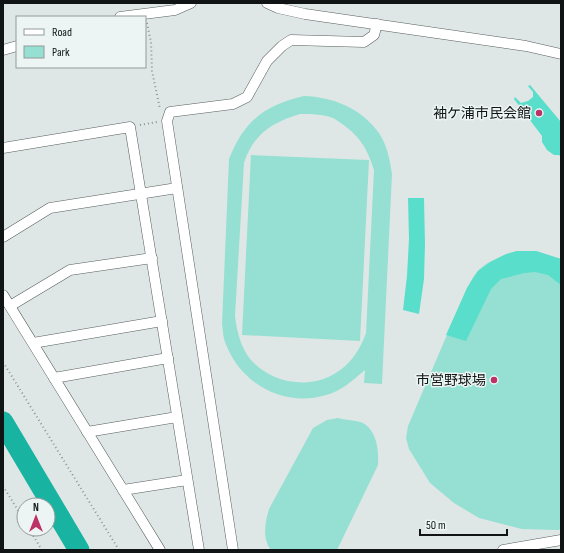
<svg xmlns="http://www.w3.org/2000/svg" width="564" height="553" font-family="'Sofia Sans Condensed','Noto Sans JP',sans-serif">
  <rect width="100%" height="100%" fill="#dfe7e6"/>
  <g fill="#95e0d2" fill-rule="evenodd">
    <path d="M304,96C333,97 361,108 379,133C387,145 390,160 392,174L382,384L364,383L365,370C353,380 342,391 326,395C284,408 240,384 225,342C223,337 223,330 222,324L229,159C244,121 263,106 304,96ZM300,114C312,114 324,114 335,119C338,121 342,124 345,126C362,139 368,151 374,170L366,333C354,368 325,388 288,381C277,379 265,373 256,365C242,353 237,333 235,316L244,163C253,134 273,122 300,114Z"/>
    <path d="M251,155L369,160L360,341L242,335Z"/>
    <path d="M517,251H536L561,259V529L558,530L522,529L479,518L454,503L430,483L409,449L406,438L408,426L467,288C470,283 473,276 477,272C486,261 504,255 517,251Z"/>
    <path d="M338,418C345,420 356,420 363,423C377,431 379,451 378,465L337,550H271C262,539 265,522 269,509L313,428L327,420Z"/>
  </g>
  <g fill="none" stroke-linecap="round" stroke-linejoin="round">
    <path stroke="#18b4a1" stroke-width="21" d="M3,422L79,550"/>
  </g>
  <g fill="#58deca">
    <path d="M530,85L561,122V157L559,155H554L547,150L542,142V136L514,99L515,97L521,103L528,101L533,97V92L528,86Z"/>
    <path d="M408,198H424L425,244L424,279L419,314L403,310L407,276L409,239Z"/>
    <path d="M517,251H536L561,259V285L548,275L535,272L524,273L501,279L491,289L466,341L446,335L467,288L478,271L489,263L506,254Z"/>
  </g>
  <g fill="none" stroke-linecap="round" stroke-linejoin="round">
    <defs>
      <g id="street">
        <path d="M267,3L278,8L305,14L526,46L561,54"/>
        <path d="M120,17L175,10L191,3"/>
        <path d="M3,50L17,46"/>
        <path d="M3,148L130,127L199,550"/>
        <path d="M3,237L50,208L177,188"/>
        <path d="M3,295L160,550"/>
        <path d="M10,306L70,270L152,258"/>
        <path d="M33,343L162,321"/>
        <path d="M54,378L168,358"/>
        <path d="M87,432L177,417"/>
        <path d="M123,490L187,480"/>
        <path d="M233,550L167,121L170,112L233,104L247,97L267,61L282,46L291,40L364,42L374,35L377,24"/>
        <path d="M503,550L561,540"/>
      </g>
    </defs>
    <use href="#street" stroke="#575e5d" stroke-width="11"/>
    <g stroke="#8e9494" stroke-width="2" stroke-dasharray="1 3" stroke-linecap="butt">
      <path d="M147,23L151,42L152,71L160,109"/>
      <path d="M140,125L157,122"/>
      <path d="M3,362L119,550"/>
      <path d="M3,486L24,520"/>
      <path d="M29,529L42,550"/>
    </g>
    <use href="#street" stroke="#fff" stroke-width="10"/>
  </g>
  <g fill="#bd3168" stroke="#ecf5f3" stroke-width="1.5">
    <circle cx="539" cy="113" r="4"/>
    <circle cx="494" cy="380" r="4"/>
  </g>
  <g text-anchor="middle" stroke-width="3" stroke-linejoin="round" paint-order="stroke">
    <g font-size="14" fill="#111414" stroke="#ecf5f3" text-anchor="end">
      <text x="531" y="118">袖ケ浦市民会館</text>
      <text x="486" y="385">市営野球場</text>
    </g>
  </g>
  <rect width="564" height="553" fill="none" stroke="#111414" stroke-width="8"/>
  <rect x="16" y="16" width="130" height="52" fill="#ecf5f3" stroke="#949b9a"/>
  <rect x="24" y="29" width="20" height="6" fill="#ffffff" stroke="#949b9a"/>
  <text x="52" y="36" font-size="12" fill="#111414">Road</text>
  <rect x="24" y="46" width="20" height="12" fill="#95e0d2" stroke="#949b9a"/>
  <text x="52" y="56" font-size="12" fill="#111414">Park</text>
  <g transform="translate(36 517)"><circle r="19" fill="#ecf5f3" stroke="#949b9a"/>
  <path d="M0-3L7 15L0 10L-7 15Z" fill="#bd3168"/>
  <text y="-6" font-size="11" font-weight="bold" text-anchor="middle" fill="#111414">N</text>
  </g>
  <path d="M420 529v6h87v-6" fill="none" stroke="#111414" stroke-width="2"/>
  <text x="426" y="529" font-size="12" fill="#111414" stroke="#ecf5f3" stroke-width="3" paint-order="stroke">50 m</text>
</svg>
